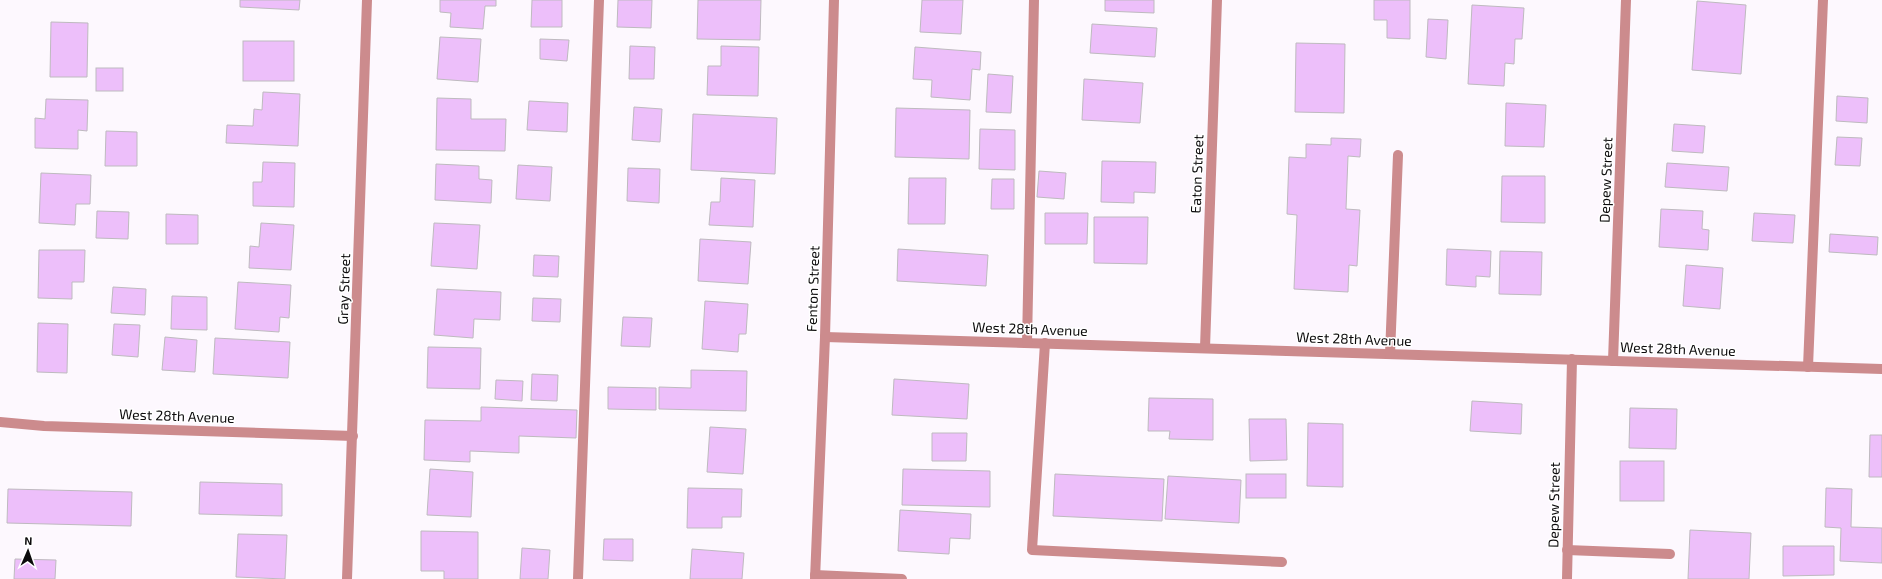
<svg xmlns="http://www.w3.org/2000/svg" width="1882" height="579" font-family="'Exo 2',sans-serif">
  <rect width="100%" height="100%" fill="#fdf8fe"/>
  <g fill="#edbffa" stroke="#bebabf">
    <path d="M240,0H300L299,10L240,7Z"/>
    <path d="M440,0H496V6H485L483,29L450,27L451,13L440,12Z"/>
    <path d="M532,0H562V27H531Z"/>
    <path d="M618,0H652L651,28L617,27Z"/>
    <path d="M698,0H761L760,40L697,39Z"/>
    <path d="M922,0H963L961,34L920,32Z"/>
    <path d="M1105,0H1154V13L1105,11Z"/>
    <path d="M1374,0H1410V39L1387,38V20H1374Z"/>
    <path d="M1697,1L1746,5L1741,74L1692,70Z"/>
    <path d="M1472,5L1524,8L1522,39H1515L1514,64L1505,63L1504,86L1468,84Z"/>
    <path d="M1428,19L1448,20L1446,59L1426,57Z"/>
    <path d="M51,22L88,23L87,77H50Z"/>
    <path d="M1092,24L1157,28L1155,57L1090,53Z"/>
    <path d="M440,37L481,39L478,82L437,79Z"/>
    <path d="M540,39L569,40L567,61L540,59Z"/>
    <rect x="243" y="41" width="51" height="40"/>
    <path d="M1296,43L1345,44L1344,113L1295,112Z"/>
    <path d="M630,46L655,47L654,79H629Z"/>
    <path d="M721,46L759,47L758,96L707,95L708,66H721Z"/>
    <path d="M915,47L981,52L980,70L972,69L970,100L931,97L932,80L913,79Z"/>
    <rect x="96" y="68" width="27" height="23"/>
    <path d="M988,74L1013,76L1011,113L986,112Z"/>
    <path d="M1084,79L1143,83L1140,123L1082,120Z"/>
    <path d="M263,92L300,94L298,146L226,143L227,125L253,126L254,109L262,110Z"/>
    <path d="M1837,96L1868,98L1867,123L1836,121Z"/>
    <path d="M437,98L471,99V119H506L505,151L436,150Z"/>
    <path d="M46,99L88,100L87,131L78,130V149L35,148V118L45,119Z"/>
    <path d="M529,101L568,103L567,132L527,130Z"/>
    <path d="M1506,103L1546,105L1544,147L1505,146Z"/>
    <path d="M634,107L662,109L660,142L632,140Z"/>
    <path d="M896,108L970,110L969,159L895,157Z"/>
    <path d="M693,114L777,118L775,174L691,170Z"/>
    <path d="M1674,124L1705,126L1703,153L1672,151Z"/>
    <path d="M980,129L1015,130V170L979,169Z"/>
    <path d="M106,131L137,132V166H105Z"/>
    <path d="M1837,137L1862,138L1860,166L1835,165Z"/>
    <path d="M1331,138L1361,139L1360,157L1348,156L1346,209L1360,210L1357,266L1349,265L1348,292L1294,289L1297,215L1287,214L1289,157L1306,158V144L1331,145Z"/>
    <path d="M1102,161L1156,162L1155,193L1134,192V203L1101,202Z"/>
    <path d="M263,162L295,163L294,207L253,206V182H262Z"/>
    <path d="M1667,163L1729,167L1727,191L1665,187Z"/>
    <path d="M436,164L479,166V179L492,180L491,203L435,200Z"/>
    <path d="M518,165L552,167L550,201L516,199Z"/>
    <path d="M628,168L660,169L659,203L627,201Z"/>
    <path d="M1039,171L1066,173L1064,199L1037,197Z"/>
    <path d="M41,173L91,175L90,204H76L75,225L39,223Z"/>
    <path d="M1502,176H1545V223L1501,222Z"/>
    <path d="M721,178L755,180L753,227L709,225L711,202H720Z"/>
    <path d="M909,178H946L945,224H908Z"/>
    <path d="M992,179H1014V209H991Z"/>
    <path d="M1661,209L1703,211L1702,229L1709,230L1708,250L1659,247Z"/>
    <path d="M97,211L129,212L128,239L96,238Z"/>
    <path d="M1045,213H1088L1087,244H1045Z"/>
    <path d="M1754,213L1795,215L1793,243L1752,241Z"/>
    <path d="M166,214L198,215V244H166Z"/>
    <path d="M1094,217H1148L1147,264L1094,263Z"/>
    <path d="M261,223L294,225L291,270L249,268L250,246L259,247Z"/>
    <path d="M434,223L480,225L477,269L431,266Z"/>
    <path d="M1830,234L1878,237L1877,255L1829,252Z"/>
    <path d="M700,239L751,242L748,284L698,281Z"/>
    <path d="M898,249L988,255L986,286L897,281Z"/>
    <path d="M1447,249L1491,251L1490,277L1476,276V287L1446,285Z"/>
    <path d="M39,250H85L84,282H72V299L38,298Z"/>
    <path d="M1500,251L1542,252L1541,295L1499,294Z"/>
    <path d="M534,255L559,256L558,277L533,276Z"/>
    <path d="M1686,265L1723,268L1720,309L1683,306Z"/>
    <path d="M238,282L291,285L289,318L280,317L279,332L235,329Z"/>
    <path d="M113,287L146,289L145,315L111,313Z"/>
    <path d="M437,289L501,292L500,320L474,319L473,338L434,335Z"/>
    <path d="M172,296L207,297V330L171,329Z"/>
    <path d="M533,298L561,299L560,322L532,321Z"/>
    <path d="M705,301L748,304L746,334H739L738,352L702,349Z"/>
    <path d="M623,317L652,318L650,347L621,346Z"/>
    <path d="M38,323L68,324L67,373L37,372Z"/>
    <path d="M114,324L140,325L138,357L112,355Z"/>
    <path d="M165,337L197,340L195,372L162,370Z"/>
    <path d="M215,338L290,342L288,378L213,374Z"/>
    <path d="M428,347L481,348L480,389L427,388Z"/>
    <path d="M691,370L747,371L746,411L659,409V387L691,388Z"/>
    <path d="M532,374L558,375L557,401L531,400Z"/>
    <path d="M894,379L969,384L967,419L892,415Z"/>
    <path d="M496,380L523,381L522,401L495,399Z"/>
    <path d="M608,387L656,388V410L608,409Z"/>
    <path d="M1149,398L1213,399V440L1169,439L1170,431H1148Z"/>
    <path d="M1472,401L1522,404L1521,434L1470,431Z"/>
    <path d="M481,407L577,410L576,438L519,436V453L470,451V462L424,460L425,420L481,421Z"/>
    <path d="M1630,408L1677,409L1676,449L1629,448Z"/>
    <path d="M1249,419H1286L1287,460L1250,461Z"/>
    <path d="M1308,423L1343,424V487L1307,486Z"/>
    <path d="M710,427L746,429L743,474L707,472Z"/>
    <path d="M932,433H967L966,461H932Z"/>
    <path d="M1870,435H1882V477H1869Z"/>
    <rect x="1620" y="461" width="44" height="40"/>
    <path d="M430,469L473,472L471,517L427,515Z"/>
    <path d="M903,469L990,471V507L902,505Z"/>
    <path d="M1055,474L1164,479L1162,521L1053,516Z"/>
    <rect x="1246" y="474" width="40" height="24"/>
    <path d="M1168,476L1241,480L1239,523L1165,519Z"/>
    <path d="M200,482L282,484V516L199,514Z"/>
    <path d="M688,488L742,489L741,517H722V528H687Z"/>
    <path d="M1826,488L1852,489L1851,527L1882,528V563L1840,561L1841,528L1825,527Z"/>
    <path d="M8,489L132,492L131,526L7,523Z"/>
    <path d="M900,510L971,514L970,539L950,538L949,554L898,551Z"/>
    <path d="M1690,530L1751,533L1749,579H1688Z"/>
    <path d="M421,531L478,532V579H444V571H421Z"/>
    <path d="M238,534L287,535L285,579L236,577Z"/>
    <path d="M604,539H633V561L603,560Z"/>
    <path d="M1783,546H1834V575L1783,576Z"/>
    <path d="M522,548L550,550L548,579H520Z"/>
    <path d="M692,549L744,553L742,579H690Z"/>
    <path d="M15,559L56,560L55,579H14Z"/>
  </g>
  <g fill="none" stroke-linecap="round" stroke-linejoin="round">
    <g stroke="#cc8b8d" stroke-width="10">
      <path d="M825,337L1882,369"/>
      <path d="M1027,343L1034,0"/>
      <path d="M1045,343L1032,550L1282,562"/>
      <path d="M1205,348L1217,0"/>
      <path d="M1390,354L1398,155"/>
      <path d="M1613,361L1626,0"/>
      <path d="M1808,367L1823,0"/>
      <path d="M0,422L44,426L353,436"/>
      <path d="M1567,550L1670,554"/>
      <path d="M815,575L902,579"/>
      <path d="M347,579L367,0"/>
      <path d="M578,579L599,0"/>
      <path d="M815,579L825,337L834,0"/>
      <path d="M1567,579L1572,359"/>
    </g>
  </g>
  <g text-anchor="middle" stroke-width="3" stroke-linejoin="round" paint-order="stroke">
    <g font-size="14" fill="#0c0b0c" stroke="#fff">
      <text transform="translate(1197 174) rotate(-88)" y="5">Eaton Street</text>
      <text transform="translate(1606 180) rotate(-88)" y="5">Depew Street</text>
      <text transform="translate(344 289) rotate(-88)" y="5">Gray Street</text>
      <text transform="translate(813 289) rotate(-88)" y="5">Fenton Street</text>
      <text transform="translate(1030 329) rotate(2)" y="5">West 28th Avenue</text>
      <text transform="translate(1354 339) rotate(2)" y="5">West 28th Avenue</text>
      <text transform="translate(1678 349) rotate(2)" y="5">West 28th Avenue</text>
      <text transform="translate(177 416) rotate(2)" y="5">West 28th Avenue</text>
      <text transform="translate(1554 505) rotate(-89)" y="5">Depew Street</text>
    </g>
  </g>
  <g transform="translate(28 551) rotate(2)" stroke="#ffffff" stroke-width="3" paint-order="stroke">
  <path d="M0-3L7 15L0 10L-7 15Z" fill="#0c0b0c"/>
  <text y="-6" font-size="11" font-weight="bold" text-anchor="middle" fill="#0c0b0c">N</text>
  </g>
</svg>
